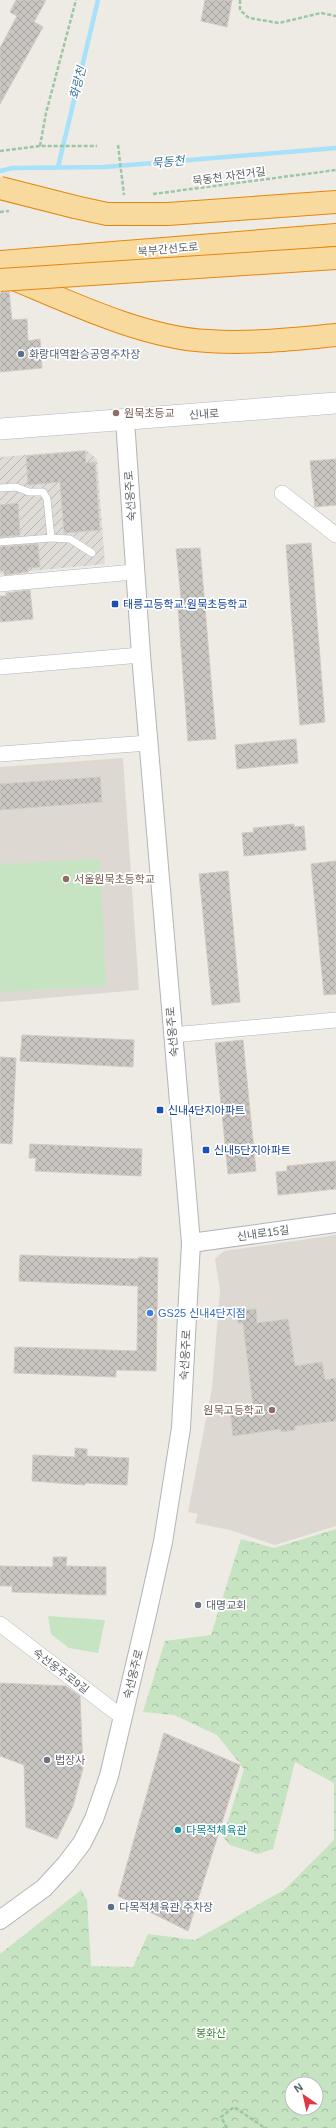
<svg xmlns="http://www.w3.org/2000/svg" width="336" height="2128" font-family="Helvetica,'Noto Sans KR',sans-serif">
  <defs>
    <pattern id="industrial-furrows" width="10" height="10" patternUnits="userSpaceOnUse"><rect width="10" height="10" fill="#dfdcd8"/><path d="M-1 1l2-2M0 10L10 0M9 11l2-2" fill="none" stroke="#b8b6b3"/></pattern>
    <pattern id="forest-crowns" width="20" height="18" patternUnits="userSpaceOnUse"><rect width="20" height="18" fill="#c6e4c1"/><path d="M2 6a3 3 0 1 1 6 0M12 15a3 3 0 1 1 6 0" fill="none" stroke="#a4bca0"/></pattern>
    <pattern id="building-cross-hatch" width="8" height="8" patternUnits="userSpaceOnUse"><rect width="8" height="8" fill="#c9c5c1"/><path d="M0 0l8 8M0 8l8-8" fill="none" stroke="#a6a3a0"/></pattern>
  </defs>
  <rect width="100%" height="100%" fill="#eeeae4"/>
  <path fill="url(#industrial-furrows)" d="M86,450L97,459L105,564L0,574V457Z"/>
  <g fill="#ddd9d2">
    <path d="M123,758L139,990L0,1002V767Z"/>
    <path d="M336,1235V1526L275,1545L230,1530L195,1523L198,1514L188,1512L212,1388L220,1290L215,1259L224,1251Z"/>
  </g>
  <g fill="#c6e4c1">
    <path d="M100,859L106,986L0,992V864Z"/>
    <path d="M48,1616L105,1620L98,1653L69,1648L51,1634Z"/>
  </g>
  <path fill="url(#forest-crowns)" fill-rule="evenodd" d="M336,1529V2128H0V1954L81,1890L87,1900L91,1966L133,1967L148,1934L195,1940L284,1890L334,1840V1783L295,1762L273,1849L258,1854L230,1845L223,1837L244,1769L217,1735L174,1715L143,1712L165,1641L211,1635L241,1539L274,1548ZM292,2084H316V2108H292Z"/>
  <g fill="none" stroke-linecap="round" stroke-linejoin="round">
    <g stroke="#a7e1fa" stroke-width="4.5">
      <path d="M58,167L98,0"/>
      <path d="M0,171L12,168L105,167L336,148"/>
    </g>
  </g>
  <g fill="url(#building-cross-hatch)" stroke="#d2cbc2">
    <path d="M16,0H46L34,22L43,27L0,104V48L17,16L10,12Z"/>
    <path d="M205,0H232L227,27L201,21Z"/>
    <path d="M9,292L12,320L27,319L28,341L40,339L42,368L0,372V293Z"/>
    <path d="M85,451L86,463L95,462L100,530L64,533L60,482L28,485L26,456Z"/>
    <path d="M336,459V505L315,507L310,461Z"/>
    <path d="M18,503L20,535L0,537V505Z"/>
    <path d="M311,543L325,722L300,725L286,545Z"/>
    <path d="M38,544L40,567L28,568V572L4,575V571H0V547Z"/>
    <path d="M200,548L216,739L188,741L178,608L182,607L176,549Z"/>
    <path d="M30,590L33,619L0,622V596H6V593Z"/>
    <path d="M296,739L298,763L237,769L235,745Z"/>
    <path d="M100,777L102,802L0,810V784Z"/>
    <path d="M294,824V827L304,826L306,850L244,856L242,833L254,832L253,828Z"/>
    <path d="M336,861V994L324,995L311,864Z"/>
    <path d="M228,871L240,1002L212,1005L199,874Z"/>
    <path d="M22,1035L134,1040L133,1067L20,1061Z"/>
    <path d="M243,1040L256,1171L228,1174L215,1043Z"/>
    <path d="M0,1057L16,1058L12,1144L0,1143Z"/>
    <path d="M30,1144L142,1149L141,1176L35,1171L36,1158H29Z"/>
    <path d="M336,1161V1189L278,1195L276,1172L287,1171V1166Z"/>
    <path d="M20,1255L138,1259L139,1257L158,1258L156,1371L116,1370V1377L14,1373L15,1347L137,1351L138,1286L19,1281Z"/>
    <path d="M256,1309L257,1323L288,1319L295,1366L322,1362L325,1380L336,1378V1421L295,1426V1430L281,1432V1429L233,1436L230,1409L253,1406L243,1323H238L236,1311Z"/>
    <path d="M75,1448L87,1449V1456L129,1458L127,1485L85,1483V1485L32,1481L33,1455L75,1457Z"/>
    <path d="M53,1557H67L66,1566L106,1567V1595L12,1592V1586H0V1566L53,1567Z"/>
    <path d="M0,1683L66,1686L80,1696L83,1768L73,1806L57,1839L26,1827L24,1765L0,1756Z"/>
    <path d="M164,1733L240,1765L188,1931L118,1896Z"/>
  </g>
  <g fill="none" stroke-linecap="round" stroke-linejoin="round">
    <defs>
      <g id="service">
        <path d="M0,488L16,487L29,492H43L47,499L51,538L0,542"/>
        <path d="M51,538L70,539L92,553"/>
      </g>
      <g id="minor">
        <path d="M282,493L336,535"/>
        <path d="M0,584L134,572"/>
        <path d="M0,667L141,655"/>
        <path d="M0,754L148,743"/>
        <path d="M172,1035L336,1020"/>
        <path d="M0,1624L122,1717"/>
      </g>
      <g id="tertiary">
        <path d="M191,1243L336,1223"/>
        <path d="M0,1920L44,1888L66,1864L82,1843L94,1819L109,1776L147,1614L163,1542L181,1428L191,1243L141,655L125,420"/>
      </g>
      <path id="secondary" d="M0,429L336,403"/>
      <g id="trunk">
        <path d="M75,207L107,214H168L336,202"/>
        <path d="M0,262L336,235"/>
        <path d="M9,277C69,302 144,338 208,341C251,344 294,339 336,335"/>
      </g>
    </defs>
    <use href="#service" stroke="#b1b5b8" stroke-width="8"/>
    <use href="#minor" stroke="#b1b5b8" stroke-width="16"/>
    <use href="#tertiary" stroke="#b1b5b8" stroke-width="20"/>
    <use href="#secondary" stroke="#b3b7bb" stroke-width="22"/>
    <use href="#trunk" stroke="#e5860c" stroke-width="24"/>
    <g stroke="#9cc7a3" stroke-width="2.5" stroke-dasharray="4 2" stroke-linecap="butt">
      <path d="M240,0V10L249,18L279,23L321,13L336,16"/>
      <path d="M118,145L124,195"/>
      <path d="M40,146L46,113L76,0"/>
      <path d="M0,151L40,146H97"/>
      <path d="M153,194L336,170"/>
      <path d="M0,212L9,211"/>
      <path d="M227,2128L221,2117L234,2107L265,2128"/>
    </g>
    <use href="#service" stroke="#fff" stroke-width="7"/>
    <use href="#minor" stroke="#fff" stroke-width="15"/>
    <use href="#tertiary" stroke="#fff" stroke-width="18"/>
    <use href="#secondary" stroke="#fff" stroke-width="21"/>
    <use href="#trunk" stroke="#f9da9e" stroke-width="22"/>
    <defs>
      <g id="trunk-bridge">
        <path d="M0,188L75,207"/>
        <path d="M0,280L336,258"/>
      </g>
    </defs>
    <use href="#trunk-bridge" stroke="#e5860c" stroke-width="24" stroke-linecap="butt"/>
    <use href="#trunk-bridge" stroke="#f9da9e" stroke-width="22"/>
  </g>
  <g fill="#5c6f8a" stroke="#fff" stroke-width="1.5">
    <circle cx="21" cy="354" r="4"/>
    <circle cx="111" cy="1907" r="4"/>
  </g>
  <g fill="#8d6e63" stroke="#fff" stroke-width="1.5">
    <circle cx="116" cy="413" r="4"/>
    <circle cx="66" cy="879" r="4"/>
    <circle cx="272" cy="1410" r="4"/>
  </g>
  <g fill="#1a4fb4" stroke="#fff" stroke-width="1.5">
    <rect x="111" y="600" width="8" height="8" rx="2"/>
    <rect x="156" y="1106" width="8" height="8" rx="2"/>
    <rect x="202" y="1146" width="8" height="8" rx="2"/>
  </g>
  <circle fill="#3f7fe0" stroke="#fff" stroke-width="1.5" cx="150" cy="1313" r="4"/>
  <g fill="#6b7280" stroke="#fff" stroke-width="1.5">
    <circle cx="198" cy="1605" r="4"/>
    <circle cx="47" cy="1760" r="4"/>
  </g>
  <circle fill="#0f9aa8" stroke="#fff" stroke-width="1.5" cx="178" cy="1830" r="4"/>
  <g text-anchor="middle" stroke-width="3.5" stroke-linejoin="round" paint-order="stroke">
    <g font-size="11" fill="#5c6064" stroke="#fff">
      <text transform="translate(229 176) rotate(-8)" y="4">묵동천 자전거길</text>
      <text transform="translate(168 249) rotate(-5)" y="4">북부간선도로</text>
      <text transform="translate(204 414) rotate(-4)" y="4">신내로</text>
      <text transform="translate(130 496) rotate(-94)" y="4">숙선옹주로</text>
      <text transform="translate(172 1032) rotate(-95)" y="4">숙선옹주로</text>
      <text transform="translate(263 1233) rotate(-8)" y="4">신내로15길</text>
      <text transform="translate(185 1355) rotate(-87)" y="4">숙선옹주로</text>
      <text transform="translate(61 1671) rotate(37)" y="4">숙선옹주로9길</text>
      <text transform="translate(133 1674) rotate(-76)" y="4">숙선옹주로</text>
    </g>
    <g font-size="11" fill="#4e5e75" stroke="#fff" text-anchor="start">
      <text x="29" y="358">화랑대역환승공영주차장</text>
      <text x="119" y="1911">다목적체육관 주차장</text>
    </g>
    <g font-size="11" fill="#785e54" stroke="#fff" text-anchor="start">
      <text x="124" y="417">원묵초등교</text>
      <text x="74" y="883">서울원묵초등학교</text>
      <text x="264" y="1414" text-anchor="end">원묵고등학교</text>
    </g>
    <g font-size="11" fill="#164399" stroke="#fff" text-anchor="start">
      <text x="123" y="608">태릉고등학교.원묵초등학교</text>
      <text x="168" y="1114">신내4단지아파트</text>
      <text x="214" y="1154">신내5단지아파트</text>
    </g>
    <g font-size="11" fill="#366cbe" stroke="#fff" text-anchor="start">
      <text x="158" y="1317">GS25 신내4단지점</text>
    </g>
    <g font-size="11" fill="#5b616d" stroke="#fff" text-anchor="start">
      <text x="206" y="1609">대명교회</text>
      <text x="55" y="1764">법장사</text>
    </g>
    <g font-size="11" fill="#0d838f" stroke="#fff" text-anchor="start">
      <text x="186" y="1834">다목적체육관</text>
    </g>
    <g font-size="11" fill="#40843a" stroke="#fff">
      <text x="211" y="2037">봉화산</text>
    </g>
    <g font-size="12" font-style="italic" fill="#3f779b" stroke="#fff">
      <text transform="translate(78 83) rotate(-76)" y="4">화랑천</text>
      <text transform="translate(168 162) rotate(-5)" y="4">묵동천</text>
    </g>
  </g>
  <g transform="translate(304 2096) rotate(326)"><circle r="19" fill="#ffffff" stroke="#bebfc1"/>
  <path d="M0-3L7 15L0 10L-7 15Z" fill="#e03840"/>
  <text y="-6" font-size="11" font-weight="bold" text-anchor="middle" fill="#5c6064">N</text>
  </g>
</svg>
